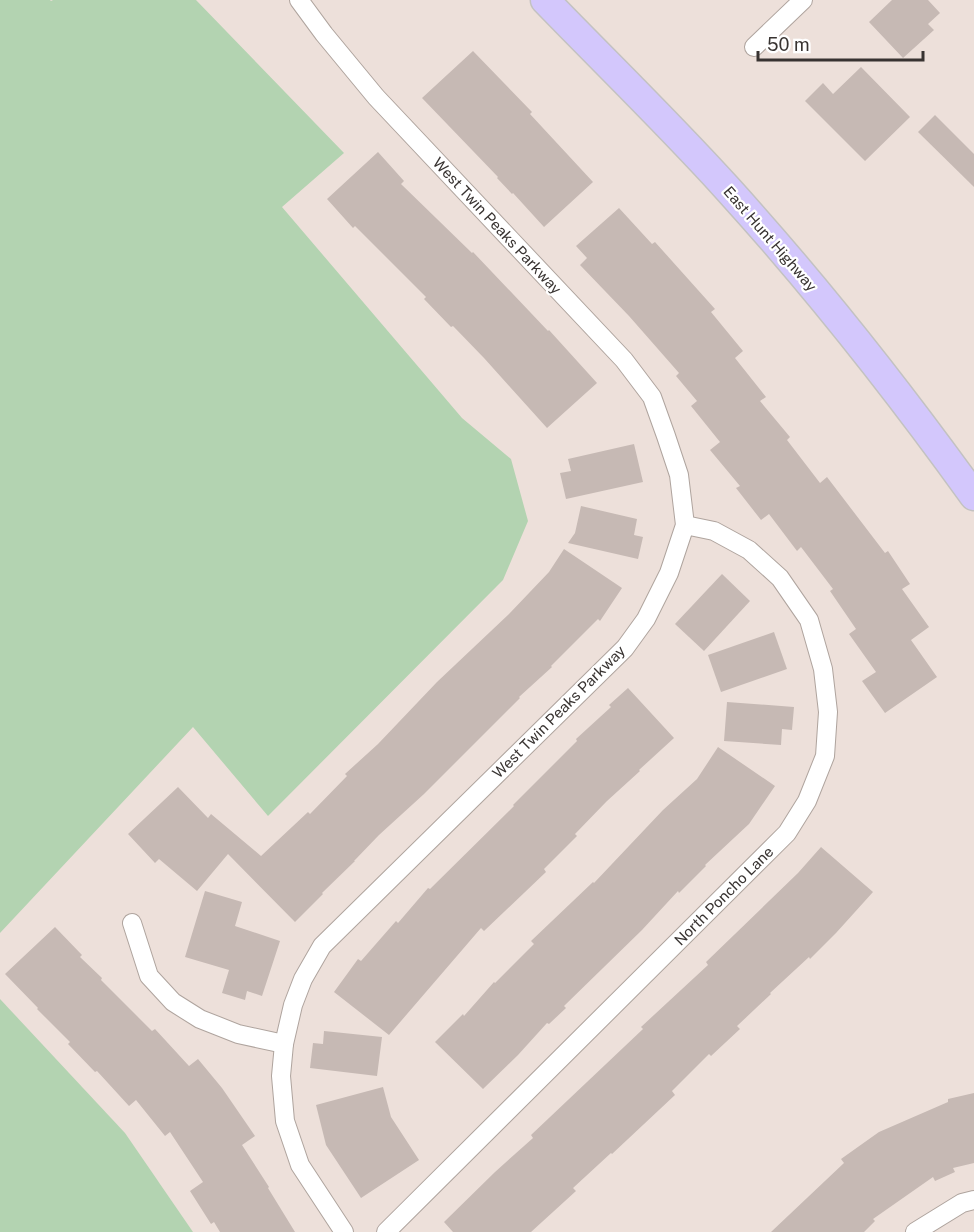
<svg xmlns="http://www.w3.org/2000/svg" width="974" height="1232" font-family="'Public Sans',sans-serif">
  <rect width="100%" height="100%" fill="#ede0da"/>
  <g fill="#b3d3b1">
    <path d="M0,0H50L51,1L53,0H196L344,153L282,207L462,418L511,459L528,521L503,580L268,816L193,727L0,933Z"/>
    <path d="M0,999L125,1133L193,1232H0Z"/>
  </g>
  <g fill="#c6b9b4">
    <path d="M892,0H928L940,13L928,24L934,30L903,58L869,22Z"/>
    <path d="M473,51L532,112L530,114L593,182L544,227L513,193L512,194L497,178L498,177L422,98Z"/>
    <path d="M861,67L910,117L865,161L805,101L823,83L833,94Z"/>
    <path d="M935,115L974,154V187L918,132Z"/>
    <path d="M378,152L404,181L401,184L472,253L473,252L548,331L549,330L597,383L547,428L484,358L453,326L451,327L424,299L426,297L355,226L353,228L327,199Z"/>
    <path d="M619,208L652,244L655,242L715,309L711,312L743,351L735,358L766,397L760,401L790,437L787,440L820,483L827,477L885,553L888,551L910,584L902,589L929,627L911,640L937,677L885,713L862,681L876,672L849,634L856,629L830,591L833,589L801,547L797,551L769,514L761,520L736,488L740,486L710,450L720,442L691,406L697,401L676,376L679,373L629,316L580,265L587,258L576,246Z"/>
    <path d="M634,444L643,482L566,499L560,473L571,471L568,459Z"/>
    <path d="M581,506L637,519L634,535L643,537L638,559L568,543L575,533Z"/>
    <path d="M564,549L622,588L600,621L598,619L551,666L552,667L519,697L520,698L424,794L379,835L354,861H355L322,893L323,894L295,922L228,854L197,891L159,859L155,863L128,834L178,787L208,818L211,814L261,856L308,812L310,814L347,776L345,774L378,744L437,682L509,614L549,572Z"/>
    <path d="M722,574L750,601L704,651L675,624Z"/>
    <path d="M774,632L787,669L721,692L708,655Z"/>
    <path d="M628,688L674,738L639,770L640,771L607,801L575,834L577,836L544,869L546,872L484,931L481,928L389,1035L334,992L358,959L361,961L396,921L398,923L428,888L430,889L514,806L513,805L577,741L576,739L611,707L609,705Z"/>
    <path d="M727,702L794,707L792,730L782,729L781,745L724,741Z"/>
    <path d="M718,747L775,786L749,824L705,865L706,866L679,893L678,891L642,930L564,1006L566,1008L549,1024L547,1023L518,1055L483,1089L435,1042L463,1014L464,1016L494,982L495,983L534,944L531,941L593,882L594,883L663,810L697,779Z"/>
    <path d="M821,847L873,892L836,933L810,959L809,957L770,993L771,994L737,1026L740,1029L711,1056L709,1054L672,1091L675,1095L612,1154L611,1153L573,1188L576,1191L531,1232H453L444,1222L495,1172L533,1138L531,1135L643,1029L641,1027L708,965L706,962L798,873Z"/>
    <path d="M205,891L242,902L235,926L280,941L262,996L247,991L245,1000L222,993L229,970L185,957Z"/>
    <path d="M55,927L82,955L80,957L102,978L101,980L152,1031L155,1029L189,1066L198,1059L222,1088L255,1136L242,1145L269,1187L268,1188L295,1232H220L214,1222L211,1224L190,1191L203,1182L170,1132L165,1136L136,1100L129,1106L97,1071L95,1072L68,1044L70,1042L37,1009L38,1008L5,974Z"/>
    <path d="M324,1031L382,1037L377,1076L310,1068L313,1043L323,1044Z"/>
    <path d="M383,1087L391,1117L419,1160L361,1198L326,1145L316,1105Z"/>
    <path d="M974,1093V1163L953,1168L955,1172L935,1181L933,1177L873,1219L875,1221L864,1232H771L844,1163L841,1159L879,1132L948,1102V1099Z"/>
  </g>
  <g fill="none" stroke-linecap="round" stroke-linejoin="round">
    <defs>
      <g id="minor">
        <path d="M299,0L324,34L376,97L624,360L652,397L666,436L679,475L685,525L669,573L646,619L625,648L322,946L303,979L293,1005L284,1044L281,1076L285,1121L300,1165L344,1232"/>
        <path d="M754,47L803,0"/>
        <path d="M132,923L149,976L173,1002L200,1019L238,1034L284,1044"/>
        <path d="M386,1232L787,833L807,801L825,756L828,712L823,669L809,620L780,578L749,550L714,531L685,525"/>
        <path d="M915,1232L962,1203L974,1200"/>
      </g>
      <path id="primary" d="M545,0C605,62 668,123 726,187C815,285 897,389 974,496"/>
    </defs>
    <use href="#minor" stroke="#afa49e" stroke-width="20"/>
    <use href="#primary" stroke="#c3c2c1" stroke-width="31"/>
    <use href="#minor" stroke="#fff" stroke-width="18"/>
    <use href="#primary" stroke="#d3c7fc" stroke-width="28"/>
  </g>
  <g text-anchor="middle" stroke-width="4.5" stroke-linejoin="round" paint-order="stroke">
    <g font-size="15" fill="#383331" stroke="#fff">
      <text transform="translate(497 226) rotate(47)" y="5">West Twin Peaks Parkway</text>
      <text transform="translate(770 239) rotate(49)" y="5">East Hunt Highway</text>
      <text transform="translate(559 712) rotate(-45)" y="5">West Twin Peaks Parkway</text>
      <text transform="translate(724 896) rotate(-45)" y="5">North Poncho Lane</text>
    </g>
  </g>
  <path d="M758 51v9h165v-9" fill="none" stroke="#383331" stroke-width="3"/>
  <text x="767" y="51" font-size="18" fill="#383331" stroke="#ffffff" stroke-width="4.5" paint-order="stroke">50 m</text>
</svg>
